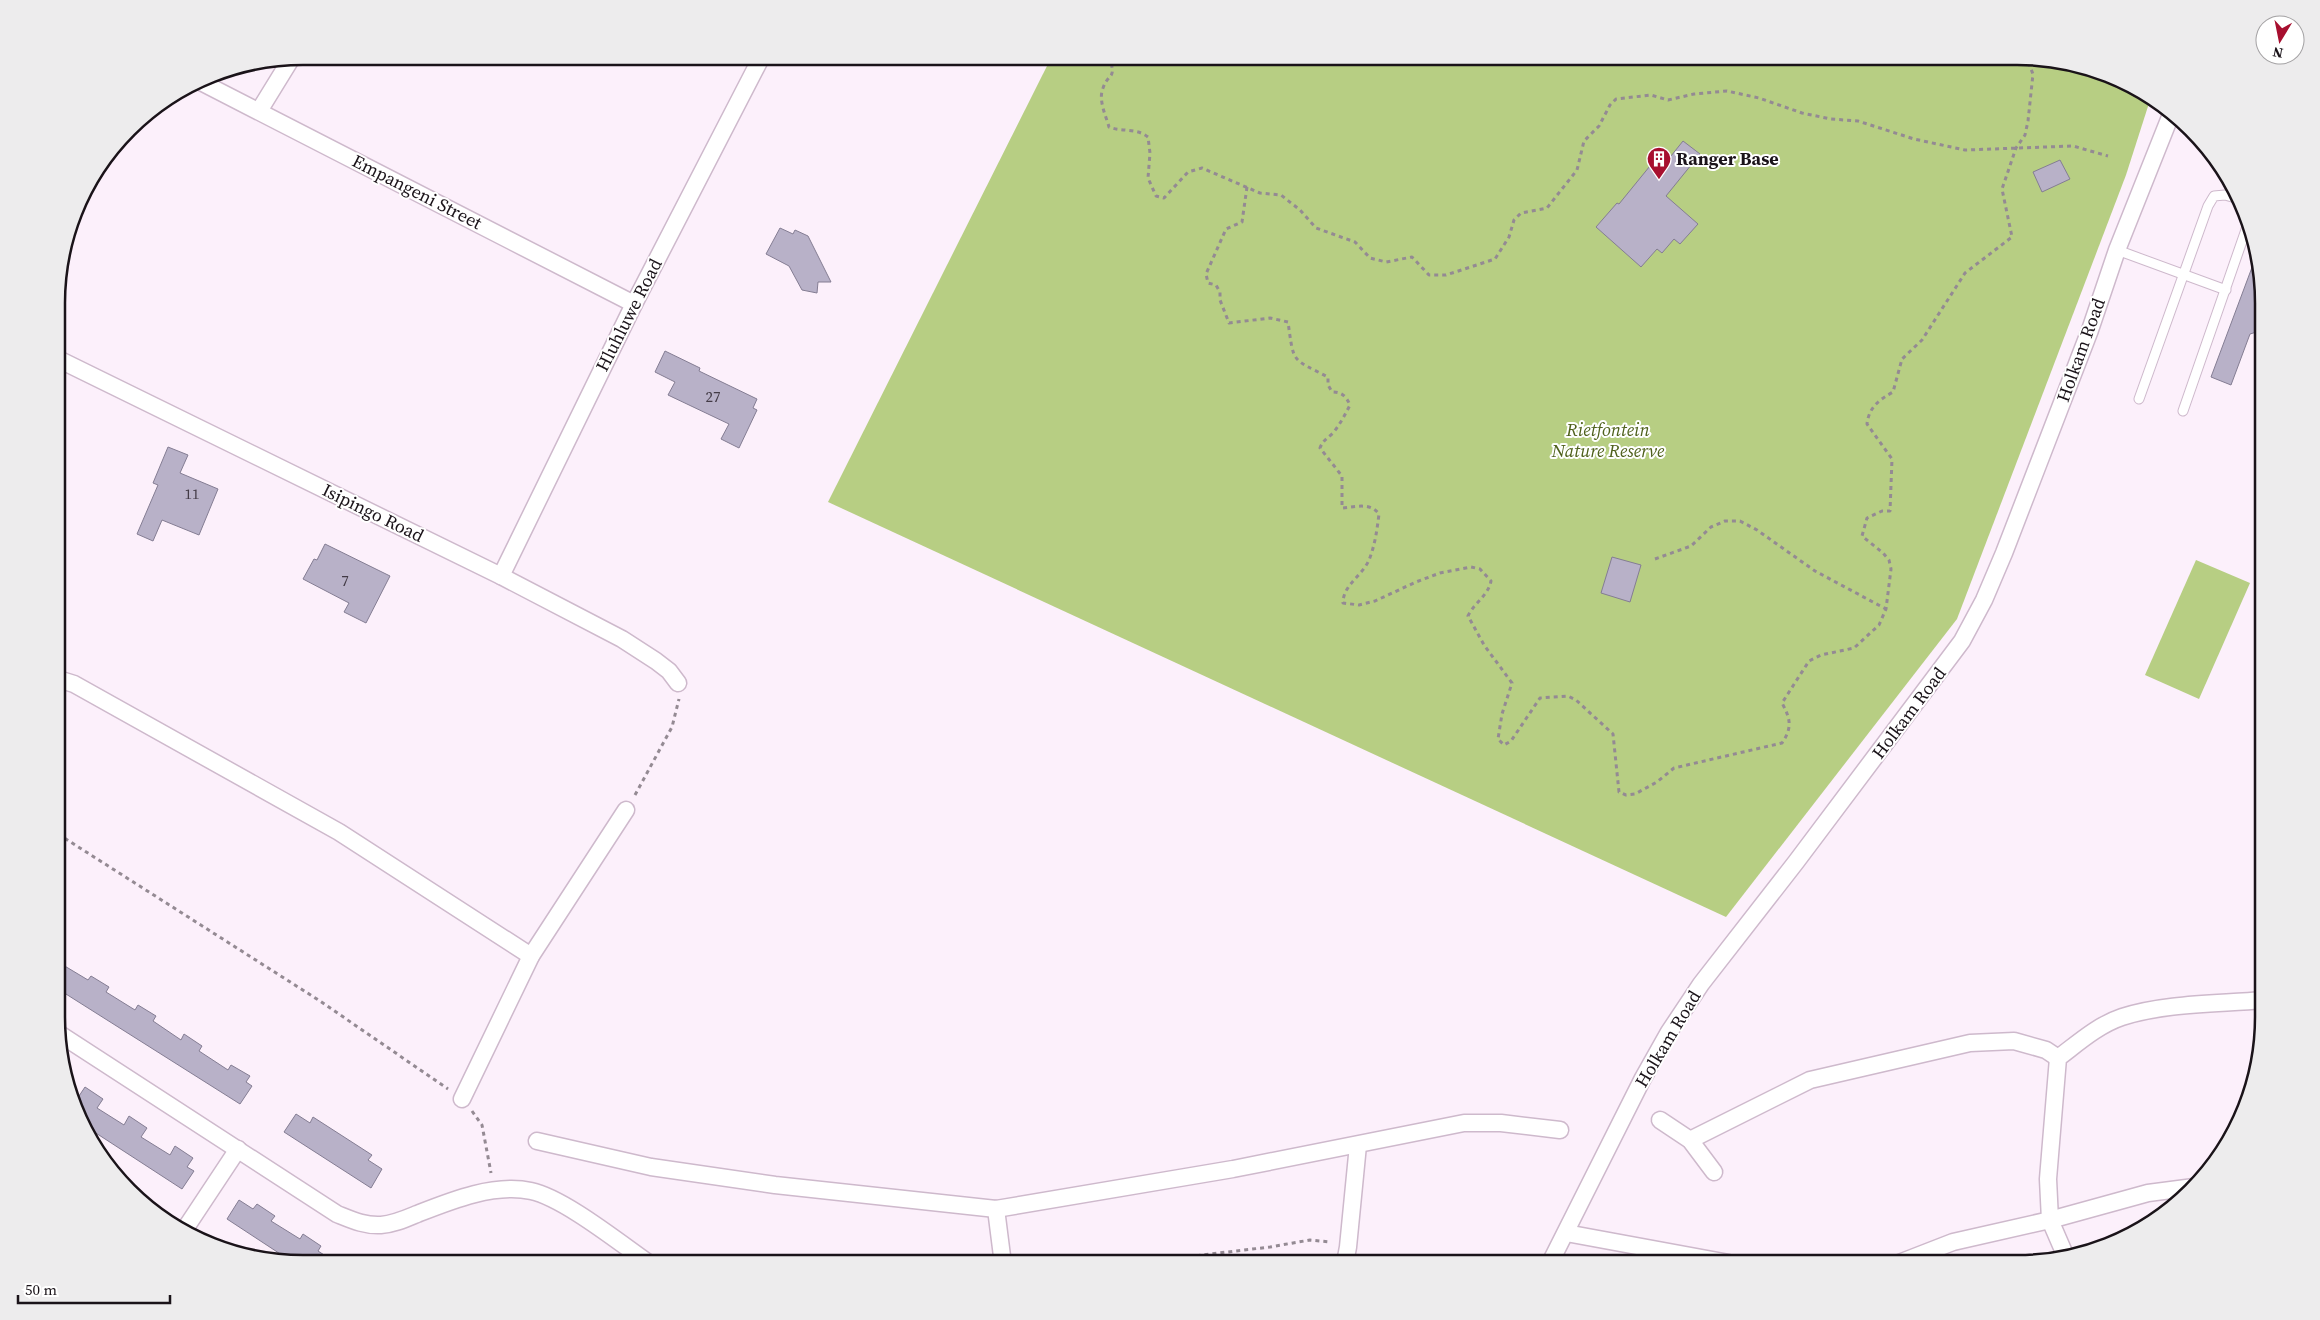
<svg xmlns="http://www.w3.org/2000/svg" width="2320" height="1320" font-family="'Source Serif 4',serif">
  <rect width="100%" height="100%" fill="#fcf0fb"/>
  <g fill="#b7ce83">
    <path d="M1052,56H2017L2081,65L2140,89L2151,97L2126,175L1957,619L1726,917L828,502Z"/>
    <path d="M2196,560L2250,583L2199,699L2145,675Z"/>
  </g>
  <g fill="#b8b1c8" stroke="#847d93">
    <path d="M1683,141L1700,154L1666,196L1698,224L1680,244L1674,239L1662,253L1657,249L1641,267L1596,227L1617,203L1619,204L1663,150L1671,156Z"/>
    <path d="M2060,160L2070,179L2042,192L2033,172Z"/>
    <path d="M780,228L793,234L795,230L808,236L831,282H818L817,293L802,290L789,266L766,254Z"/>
    <path d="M2257,254L2263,287V330L2250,334L2231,385L2211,377Z"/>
    <path d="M665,351L700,368L699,371L757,399L753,408L757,410L739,448L721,439L729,424L668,395L675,382L655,372Z"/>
    <path d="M168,447L188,455L180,473L218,489L199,535L162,520L153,541L137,534L158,485L153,483Z"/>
    <path d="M325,544L390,576L366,623L344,612L349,603L303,579L314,559L317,560Z"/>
    <path d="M1612,557L1641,565L1630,602L1601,593Z"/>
    <path d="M58,962L88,980L91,976L109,987L106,992L135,1010L138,1005L156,1016L153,1021L181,1040L184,1034L202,1046L199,1051L228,1070L231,1065L250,1076L246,1082L252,1086L240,1104L58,989Z"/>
    <path d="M85,1087L103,1099L97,1108L124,1125L129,1116L147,1128L141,1137L170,1155L175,1146L193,1158L187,1167L194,1171L182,1189L82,1124L75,1111L69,1090L79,1096Z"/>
    <path d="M296,1114L310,1123L313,1117L372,1155L368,1160L382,1169L371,1188L284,1132Z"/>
    <path d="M239,1200L253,1209L257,1204L275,1216L271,1221L300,1239L303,1234L321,1246L318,1251L338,1264L294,1263L227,1219Z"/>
  </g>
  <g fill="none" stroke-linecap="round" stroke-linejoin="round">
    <defs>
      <g id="service">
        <path d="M2117,250L2226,290"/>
        <path d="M2139,399L2208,206L2214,196L2225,195L2239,199"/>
        <path d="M2183,411L2249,221"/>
      </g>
      <g id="minor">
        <path d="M199,81L634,304"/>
        <path d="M259,111L291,59"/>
        <path d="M58,359L501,576L622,639L656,661L669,671L678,683"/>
        <path d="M501,576L634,304L762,56"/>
        <path d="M58,679L74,684L339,832L531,956"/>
        <path d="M58,1033L337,1214C352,1220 365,1226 381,1225C394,1224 405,1219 417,1214C450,1201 494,1183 531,1191C564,1198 621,1244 650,1264"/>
        <path d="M462,1099L531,956L626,810"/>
        <path d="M1660,1120L1690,1140L1714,1172"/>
        <path d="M1690,1140L1810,1080L1970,1043L2014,1041L2046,1050L2058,1058"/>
        <path d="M537,1141L651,1167L775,1185L996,1209L1233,1169L1464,1123H1501L1560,1130"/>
        <path d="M996,1209L1003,1264"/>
        <path d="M183,1232L238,1149"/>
        <path d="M1566,1233L1729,1263"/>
        <path d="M2066,1257L2050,1220L2048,1179L2058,1058C2078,1043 2098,1025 2122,1017C2165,1003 2219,1004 2263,1000"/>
        <path d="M1345,1263L1348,1247L1358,1145"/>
        <path d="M1550,1263L1642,1080L1669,1032L1701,984L1796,862L1962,641L1984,600L2004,553L2090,330L2117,250L2172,112"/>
        <path d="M1899,1263L1953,1242L2050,1220L2148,1193L2194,1187"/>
      </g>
    </defs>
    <use href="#service" stroke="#ceb9cc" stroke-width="11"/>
    <use href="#minor" stroke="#ceb9cc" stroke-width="19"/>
    <g stroke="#948a93" stroke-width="3" stroke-dasharray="4 4" stroke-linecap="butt">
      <path d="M1109,56C1117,81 1109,71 1103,88C1098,100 1106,116 1109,127C1122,132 1137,128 1148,137L1150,153L1148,178L1156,196L1164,198L1188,172L1202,168L1260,193L1281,195L1300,210L1316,228L1355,242L1370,258L1386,262L1412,257L1429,275H1446L1495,259L1509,237L1514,220L1521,213L1547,208L1577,170L1584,141L1599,126L1610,105L1616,99L1651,95L1668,100L1694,94L1727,91L1759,98L1802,113L1831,119L1858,121L1914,139L1965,150L2073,146L2108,156"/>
      <path d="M1247,187L1242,222L1226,229L1206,274L1208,283L1216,285L1220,292V300L1229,323L1270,318L1288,322C1294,364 1291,358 1328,377V385L1332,392C1342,392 1346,396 1350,405C1345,415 1340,424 1333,433C1328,438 1323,440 1320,448L1342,476V508C1356,507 1370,502 1379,514C1377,530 1375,545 1369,560C1362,576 1343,585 1343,603L1359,605L1375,601L1416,582L1440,573L1471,567L1480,569L1491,581C1488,596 1474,603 1468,616L1484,645L1512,683L1502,714L1498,739L1504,745L1511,741L1540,698L1568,696L1576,700L1613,734L1619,792L1626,795L1635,794L1657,782L1674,768L1782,743C1793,727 1790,718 1782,703L1809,661L1821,655L1854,648L1879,625L1886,609L1891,569L1889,560L1883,553L1862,536L1867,518L1882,511H1890L1892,459L1867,424C1869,407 1879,400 1893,392L1902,359L1922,340L1965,273L2012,237L2002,189L2016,148L2025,135L2028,121L2033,74L2026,57"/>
      <path d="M1655,559L1691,546L1711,527L1725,521H1740L1757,530L1815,571L1886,609"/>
      <path d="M635,795L672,727L679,699"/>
      <path d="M58,834L320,1001L448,1089"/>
      <path d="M472,1111L482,1125L491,1173"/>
      <path d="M1125,1264L1270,1247L1310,1240L1331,1242"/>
    </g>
    <use href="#service" stroke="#fff" stroke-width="9"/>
    <use href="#minor" stroke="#fff" stroke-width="16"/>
  </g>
  <defs>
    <symbol id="building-pin" viewBox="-11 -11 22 30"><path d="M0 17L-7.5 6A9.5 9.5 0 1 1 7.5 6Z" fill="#a70f2f" stroke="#fff"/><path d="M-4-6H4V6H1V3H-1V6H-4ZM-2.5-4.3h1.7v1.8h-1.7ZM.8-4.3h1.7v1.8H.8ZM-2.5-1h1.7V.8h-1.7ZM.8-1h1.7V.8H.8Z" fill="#fff"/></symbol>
  </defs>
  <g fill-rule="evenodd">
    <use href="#building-pin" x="1645" y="145" width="28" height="38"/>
  </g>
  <g text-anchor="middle" stroke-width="4" stroke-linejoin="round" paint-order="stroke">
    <g font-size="15" fill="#423a45">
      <text x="713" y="402">27</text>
      <text x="192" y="499">11</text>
      <text x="345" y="586">7</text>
    </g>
    <g font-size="18" font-weight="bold" fill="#1a1319" stroke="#fff" text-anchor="start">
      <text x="1676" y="165">Ranger Base</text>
    </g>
    <g font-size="18" fill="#1a1319" stroke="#fff">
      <text transform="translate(417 192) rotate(27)" y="6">Empangeni Street</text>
      <text transform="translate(629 315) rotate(-63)" y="6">Hluhluwe Road</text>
      <text transform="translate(2081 350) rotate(-70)" y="6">Holkam Road</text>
      <text transform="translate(373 513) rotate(26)" y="6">Isipingo Road</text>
      <text transform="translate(1909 713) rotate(-53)" y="6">Holkam Road</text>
      <text transform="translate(1668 1039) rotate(-59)" y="6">Holkam Road</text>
    </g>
    <g font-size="18" font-style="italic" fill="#4e601b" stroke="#fff">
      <text x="1608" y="436">Rietfontein<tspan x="1608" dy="21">Nature Reserve</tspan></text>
    </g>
  </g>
  <path d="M0 0H2320V1320H0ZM303 65H2017A238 238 0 0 1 2255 303V1017A238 238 0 0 1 2017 1255H303A238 238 0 0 1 65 1017V303A238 238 0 0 1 303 65Z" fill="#edeced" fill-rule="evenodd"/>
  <path fill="none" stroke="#1a1319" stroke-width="2.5" d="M303 65H2017A238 238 0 0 1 2255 303V1017A238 238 0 0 1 2017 1255H303A238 238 0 0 1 65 1017V303A238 238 0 0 1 303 65Z"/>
  <g transform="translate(2280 40) rotate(190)"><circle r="24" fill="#ffffff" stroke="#a3a1a3"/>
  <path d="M0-4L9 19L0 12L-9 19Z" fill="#a70f2f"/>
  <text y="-8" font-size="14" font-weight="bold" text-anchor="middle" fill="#1a1319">N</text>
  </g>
  <path d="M18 1295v8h152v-8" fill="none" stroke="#1a1319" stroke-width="2.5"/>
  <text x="25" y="1295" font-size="15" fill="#1a1319" stroke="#ffffff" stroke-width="4" paint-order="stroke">50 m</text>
</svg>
